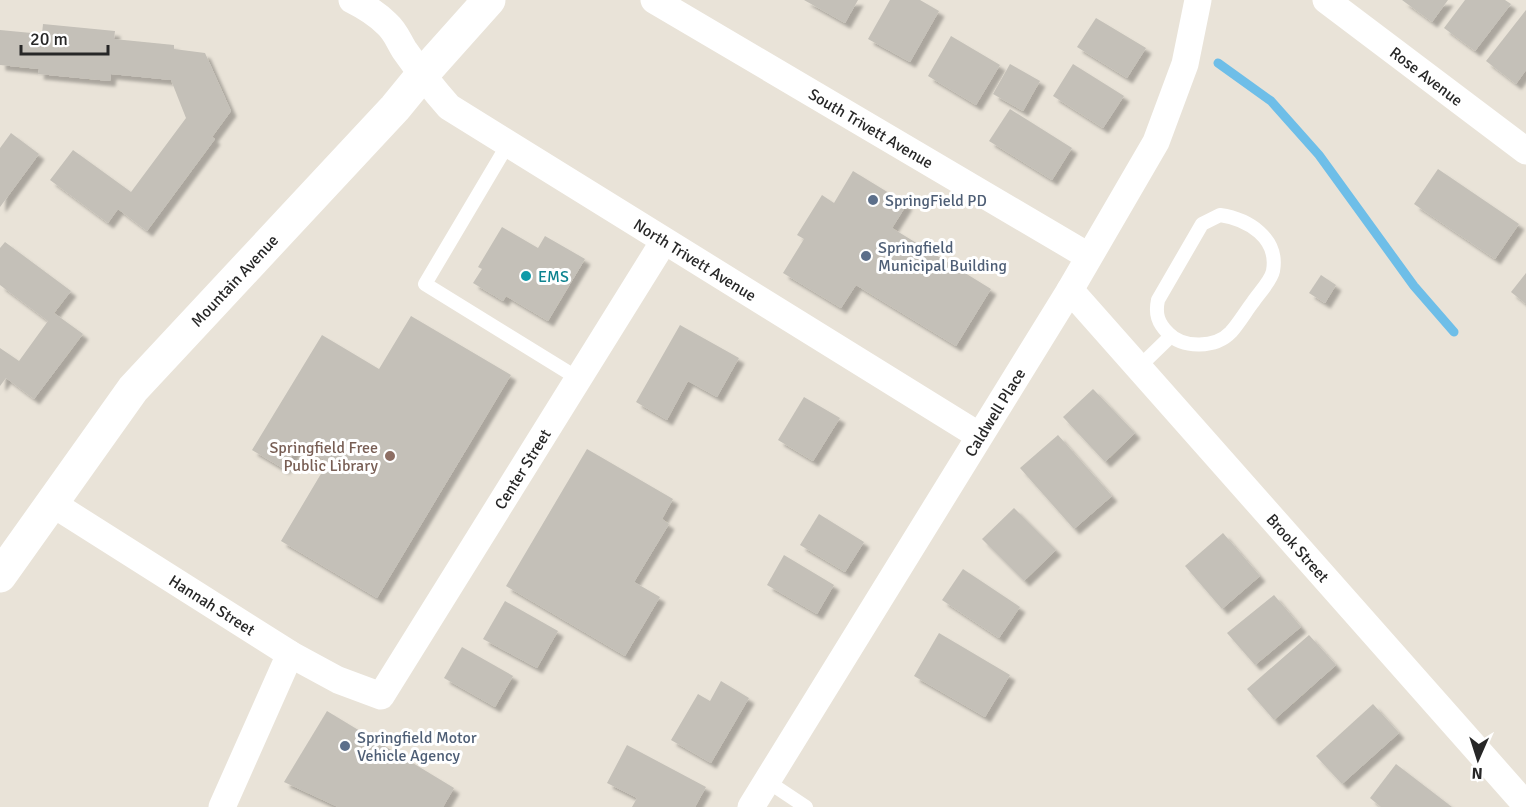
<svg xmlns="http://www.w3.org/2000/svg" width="1526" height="807" font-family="Signika,sans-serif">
  <defs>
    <filter id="shadow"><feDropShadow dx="5.5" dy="5.5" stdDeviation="1.5" flood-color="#0004"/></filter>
  </defs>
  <rect width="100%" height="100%" fill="#e9e3d8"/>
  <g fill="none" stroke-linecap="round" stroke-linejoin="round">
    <path stroke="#6ebee8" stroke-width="9" d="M1218,63L1271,101L1319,155L1414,286L1454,332"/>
  </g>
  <g fill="#c4c0b8" filter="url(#shadow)">
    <path d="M804,0H858L845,23Z"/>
    <path d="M890,0H920L939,11L910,62L868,39Z"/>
    <path d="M1402,0H1448L1432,22Z"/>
    <path d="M1465,0H1505L1511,4L1475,51L1444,28Z"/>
    <path d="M1526,10V70L1516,84L1486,61Z"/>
    <path d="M1096,18L1146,48L1127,78L1077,47Z"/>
    <path d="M43,24L115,31L114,39L174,45V49L205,53L231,111L212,137L215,139L147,231L118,209L108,223L50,180L73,150L131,192L186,118L171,80L111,74L110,81L38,74L39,69L0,65V30L42,34Z"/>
    <path d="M951,36L1000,65L976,105L928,76Z"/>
    <path d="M1010,64L1040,81L1023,111L993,94Z"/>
    <path d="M1073,64L1124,96L1103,128L1053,96Z"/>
    <path d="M1010,109L1072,148L1052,180L989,141Z"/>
    <path d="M11,133L39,154L0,207V148Z"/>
    <path d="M1438,169L1519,224L1495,259L1414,204Z"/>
    <path d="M853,171L907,204L892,228L991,289L956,346L856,285L841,308L783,273L804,239L797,235L822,195L834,203Z"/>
    <path d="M502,227L538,248L545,236L585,259L548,321L506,296L503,301L473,283L482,269L478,267Z"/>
    <path d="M5,242L71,291L54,313L83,334L34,399L6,378L0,386V348L19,361L48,321L0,285V248Z"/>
    <path d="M1526,273V304L1511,292Z"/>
    <path d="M1321,275L1336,285L1325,303L1309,293Z"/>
    <path d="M411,316L511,375L377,598L281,541L328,462L299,444L284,469L252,450L322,335L379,369Z"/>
    <path d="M680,325L739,358L717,397L688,381L667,420L636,402Z"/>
    <path d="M1093,389L1135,433L1105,462L1063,417Z"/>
    <path d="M804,397L840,418L813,461L778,440Z"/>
    <path d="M1058,435L1112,496L1074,529L1020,468Z"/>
    <path d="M587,449L673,499L662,519L669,524L634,582L660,597L625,656L506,586Z"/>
    <path d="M1014,508L1056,550L1024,581L982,539Z"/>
    <path d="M819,514L864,542L845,572L800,545Z"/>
    <path d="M1223,533L1260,576L1222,609L1185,566Z"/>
    <path d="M784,555L834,585L817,614L767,585Z"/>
    <path d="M963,569L1020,607L999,638L942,600Z"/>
    <path d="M1274,595L1301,627L1255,665L1227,633Z"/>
    <path d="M505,601L558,631L537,668L483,639Z"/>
    <path d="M939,633L1010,675L985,717L914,676Z"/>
    <path d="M1309,635L1336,665L1274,720L1247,689Z"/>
    <path d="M462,647L513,676L495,707L444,678Z"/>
    <path d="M721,681L749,698L711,763L671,740L698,694L710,701Z"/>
    <path d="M1373,704L1399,733L1342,784L1316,756Z"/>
    <path d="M327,711L454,788L443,807H338L284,782Z"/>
    <path d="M627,745L706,787L695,807H632L637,798L607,783Z"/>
    <path d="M1396,764L1452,807H1381L1370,798Z"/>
  </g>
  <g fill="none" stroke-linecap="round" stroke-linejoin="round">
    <g stroke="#fff" stroke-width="14">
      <path d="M508,144L425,284L579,379"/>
      <path d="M1220,215C1248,219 1279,238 1273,271C1271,281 1259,293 1253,302C1246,311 1239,323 1231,332C1216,348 1183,349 1168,333C1158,323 1155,314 1158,300L1202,224Z"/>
      <path d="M1139,367L1171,336"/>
      <path d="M767,781L806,807"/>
    </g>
    <g stroke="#fff" stroke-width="27">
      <path id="s1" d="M352,0C364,6 377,14 387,24C396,32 399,42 405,51C419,71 433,89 449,107L978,435"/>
      <path id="s2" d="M654,0L1088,256"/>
      <path id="s3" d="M1326,0L1526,151"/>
      <path id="s4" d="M1070,290L1526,805"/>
      <path id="s5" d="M50,502L290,654L338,680L381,696L664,241"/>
      <path d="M222,807L290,654"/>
      <path id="s6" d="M751,807L1070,290L1156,142L1185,64L1198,0"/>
    </g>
    <path stroke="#fff" stroke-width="33" id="s7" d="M0,576L133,389L395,108L422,75L489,0"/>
  </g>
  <g fill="#5c6f8a" stroke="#fff" stroke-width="2">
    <circle cx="873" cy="200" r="6"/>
    <circle cx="866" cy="256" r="6"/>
    <circle cx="345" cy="746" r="6"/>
  </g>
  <circle fill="#0f9aa8" stroke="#fff" stroke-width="2" cx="526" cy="276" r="6"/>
  <circle fill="#8d6e63" stroke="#fff" stroke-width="2" cx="390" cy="456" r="6"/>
  <g text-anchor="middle" stroke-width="6" stroke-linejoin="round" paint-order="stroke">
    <g font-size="16" fill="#272727" stroke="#fff">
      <text dy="6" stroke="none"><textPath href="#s3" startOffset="126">Rose Avenue</textPath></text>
      <text dy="6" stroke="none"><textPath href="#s2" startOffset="252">South Trivett Avenue</textPath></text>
      <text dy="6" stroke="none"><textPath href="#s1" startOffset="436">North Trivett Avenue</textPath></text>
      <text dy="6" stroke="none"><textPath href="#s7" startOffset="378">Mountain Avenue</textPath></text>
      <text dy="6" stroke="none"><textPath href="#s6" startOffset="464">Caldwell Place</textPath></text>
      <text dy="6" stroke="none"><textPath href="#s5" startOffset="652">Center Street</textPath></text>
      <text dy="6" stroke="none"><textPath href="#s4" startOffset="344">Brook Street</textPath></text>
      <text dy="6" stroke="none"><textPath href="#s5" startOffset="192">Hannah Street</textPath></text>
    </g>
    <g font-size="16" fill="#4e5e75" stroke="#fff" text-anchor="start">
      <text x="885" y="206">SpringField PD</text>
      <text x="878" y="253">Springfield<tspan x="878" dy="18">Municipal Building</tspan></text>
      <text x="357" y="743">Springfield Motor<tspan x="357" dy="18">Vehicle Agency</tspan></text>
    </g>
    <g font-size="16" fill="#0d838f" stroke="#fff" text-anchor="start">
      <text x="538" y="282">EMS</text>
    </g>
    <g font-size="16" fill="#785e54" stroke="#fff" text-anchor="end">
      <text x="378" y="453">Springfield Free<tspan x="378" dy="18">Public Library</tspan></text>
    </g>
  </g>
  <g transform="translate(1478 759) rotate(183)" stroke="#ffffff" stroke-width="4.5" paint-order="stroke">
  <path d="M0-4.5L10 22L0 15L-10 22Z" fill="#272727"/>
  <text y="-9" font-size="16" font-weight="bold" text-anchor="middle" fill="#272727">N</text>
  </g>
  <path d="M21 45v9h87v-9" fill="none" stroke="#272727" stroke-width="3"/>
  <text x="30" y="45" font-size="18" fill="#272727" stroke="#ffffff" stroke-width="4.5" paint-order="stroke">20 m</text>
</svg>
